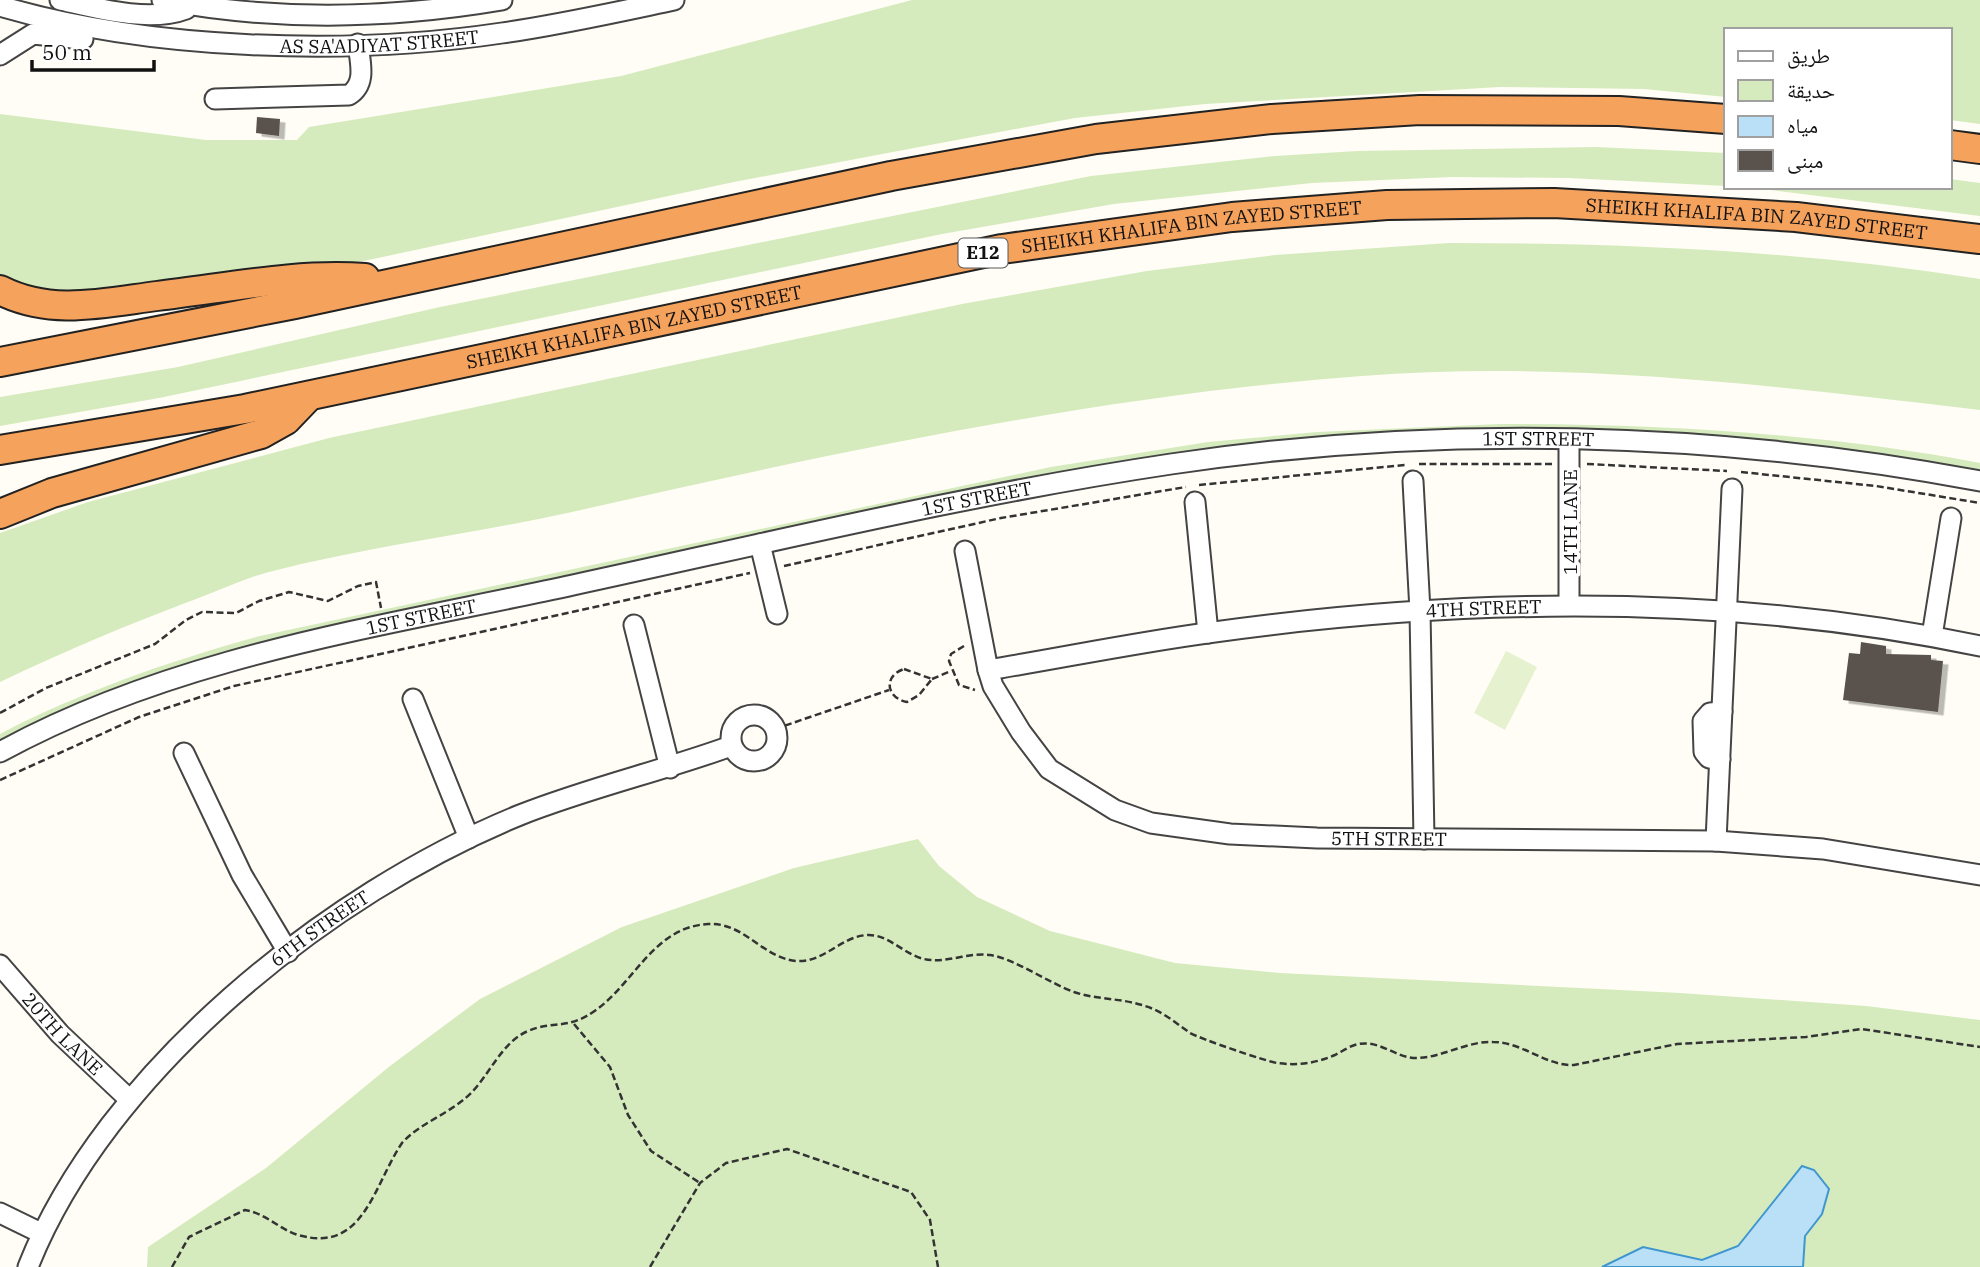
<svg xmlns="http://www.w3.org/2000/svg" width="1980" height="1267" font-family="'IBM Plex Serif','Noto Naskh Arabic',serif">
  <defs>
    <filter id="shadow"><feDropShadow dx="5.5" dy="3.5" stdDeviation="0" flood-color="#0004"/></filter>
  </defs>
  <rect width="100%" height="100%" fill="#fffdf5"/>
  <g fill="#d5ebbd">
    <path d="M912,0H1980V124L1950,120V30H1726V97L1644,89L1500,87L1205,104L1075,118L914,148L734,182L298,275L101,300L0,284V114L206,140H297L309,127L621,76Z"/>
    <path d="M1596,147L1726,153V186L1569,178L1452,177L1312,183L1114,204L942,234L159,398L0,426V397L178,367L440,307L1091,176L1275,156L1357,151Z"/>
    <path d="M1950,179L1980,183V216L1746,187H1950Z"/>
    <path d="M1449,243C1628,243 1804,251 1980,279V410C1775,386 1569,360 1362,376C1095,396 832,453 572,512C473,534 371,546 273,571C247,577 221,590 196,599C129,624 65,651 0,682V533L88,502L329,438L962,304L1147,271L1275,255Z"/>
    <path d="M1500,424C1660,424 1822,433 1980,463V473L1686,438L1172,456L248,648C158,672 85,705 0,743V734C83,691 170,661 260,636L1051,467L1208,442L1317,432Z"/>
    <path d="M918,839L939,866L977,897L1050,931L1175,963L1280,973L1680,993L1866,1006L1980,1020V1267H1803L1805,1236L1822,1214L1780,1196L1738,1246L1702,1260L1643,1247L1602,1267H147L148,1247L266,1168L390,1066L480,999L622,927L794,868Z"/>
  </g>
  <path fill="#e6f2cf" d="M1506,651L1537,667L1505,730L1474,713Z"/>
  <path fill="#b9e0f7" stroke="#3f96cf" stroke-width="2" d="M1802,1166L1814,1170L1829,1189L1822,1214L1805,1236L1803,1267H1602L1643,1247L1702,1260L1738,1246Z"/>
  <g fill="#5a524d" filter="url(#shadow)">
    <path d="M257,117L280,119L279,136L256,133Z"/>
    <path d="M1861,642L1886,646V654L1931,655V660L1943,661L1938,712L1843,700L1849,653L1860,654Z"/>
  </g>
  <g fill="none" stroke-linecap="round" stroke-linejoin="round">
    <defs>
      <g id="minor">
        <path d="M60,0C96,8 149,23 186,9"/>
        <path d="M162,0C274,21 390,19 502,0"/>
        <path id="s1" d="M0,6C149,50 348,56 502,33C559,25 617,12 674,0"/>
        <path d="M0,55L33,34L83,39"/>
        <path d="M215,99L349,95C367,84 360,62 358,44"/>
        <path d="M1569,440V605"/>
        <path d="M1413,481L1420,611L1424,839"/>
        <path d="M1195,502L1208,633"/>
        <path d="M760,544L777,614"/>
        <path id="s2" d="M965,551L988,670L993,686L1021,732L1049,769L1115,810L1151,823L1230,834L1317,838L1716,841L1823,849L1980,875"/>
        <path d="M634,625L670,768"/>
        <path d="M1932,636L1951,518"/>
        <path id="s3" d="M988,670C1061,658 1134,643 1207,633C1463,597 1726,593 1980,646"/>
        <path d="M413,699L469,838"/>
        <circle cx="754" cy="738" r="23"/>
        <path id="s4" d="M0,752C175,656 380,627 573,585C772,542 970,494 1171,464C1437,424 1715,431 1980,481"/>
        <path d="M184,753L242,875L288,952"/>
        <path d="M1720,759L1709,758L1704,752L1703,721L1710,713L1722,712"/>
        <path d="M1716,841L1732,489"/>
        <path id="s5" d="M0,965L60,1034L130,1100"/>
        <path d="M0,1213L41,1233"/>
        <path id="s6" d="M28,1267C105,1072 328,893 520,815C588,788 662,771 731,746"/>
      </g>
      <g id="highway">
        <path d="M1950,145L1980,149"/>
        <path d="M0,290C51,316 103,303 157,296C226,288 296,273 365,278"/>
        <path d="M0,362L295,304L891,176L1096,139L1272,119L1420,110L1619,111L1726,119"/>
        <path id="s7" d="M0,450L245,409L1002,249L1232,217L1387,205L1554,203L1796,217L1980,239"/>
        <path d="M0,514L52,493L261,434L286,420L309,396"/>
      </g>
    </defs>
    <use href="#minor" stroke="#444" stroke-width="23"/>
    <use href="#highway" stroke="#222" stroke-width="32"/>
    <g stroke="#333" stroke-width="2.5" stroke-dasharray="7 3.5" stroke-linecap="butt">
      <path d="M1419,464H1552"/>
      <path d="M1587,464L1727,471"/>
      <path d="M1741,472L1876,486L1980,503"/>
      <path d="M1199,485L1405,465"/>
      <path d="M784,566L1001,518L1186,487"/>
      <path d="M964,646L951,654L949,661L959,685L975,690"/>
      <path d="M904,669L932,679L919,695L907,702C886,698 883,676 904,669Z"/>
      <path d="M932,679L951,671"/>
      <path d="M0,713L46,688L155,644L186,620L202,612L236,613L259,601L289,592L328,601L358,586L376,582L381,608"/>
      <path d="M775,729L889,690"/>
      <path d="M0,780L139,717L234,686L750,573"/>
      <path d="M574,1024L610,1067L628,1115L651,1151L700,1183"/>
      <path d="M172,1267L189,1237L245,1210C265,1213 279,1229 298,1235C364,1254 373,1186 402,1143C421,1122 450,1114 471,1093C490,1074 502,1042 528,1031C553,1020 567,1031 596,1010C635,982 654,927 708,924C745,922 763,959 797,961C827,963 846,929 877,936C893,940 907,955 924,959C945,964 968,952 990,955C1013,958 1049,983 1074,992C1098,1000 1122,998 1145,1006C1162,1011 1176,1023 1190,1033C1201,1039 1265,1061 1277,1063C1298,1066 1316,1063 1335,1055C1343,1051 1351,1045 1359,1044C1380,1040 1396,1058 1416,1058C1442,1058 1466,1041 1493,1042C1523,1042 1545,1066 1574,1065L1677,1044L1806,1037L1862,1029L1980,1047"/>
      <path d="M650,1267L700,1183L726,1163L787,1149L911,1192L930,1220L938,1267"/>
    </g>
    <use href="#minor" stroke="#fff" stroke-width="19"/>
    <use href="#highway" stroke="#f5a25d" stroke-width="28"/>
  </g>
  <g text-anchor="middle" stroke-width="7" stroke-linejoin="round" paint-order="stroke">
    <rect fill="#fff" stroke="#585858" stroke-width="2" x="958.5" y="238.5" width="49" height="29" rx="5"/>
    <g font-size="18" font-weight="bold" fill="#111">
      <text x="983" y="259">E12</text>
    </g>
    <g font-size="19" fill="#111" stroke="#fff">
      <text dy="7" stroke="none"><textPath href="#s1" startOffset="383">AS SA'ADIYAT STREET</textPath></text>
      <text dy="7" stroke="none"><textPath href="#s7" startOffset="1780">SHEIKH KHALIFA BIN ZAYED STREET</textPath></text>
      <text dy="7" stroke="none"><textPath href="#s7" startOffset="1213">SHEIKH KHALIFA BIN ZAYED STREET</textPath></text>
      <text dy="7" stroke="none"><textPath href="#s7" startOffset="646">SHEIKH KHALIFA BIN ZAYED STREET</textPath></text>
      <text dy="7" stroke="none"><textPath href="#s4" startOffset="1578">1ST STREET</textPath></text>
      <text dy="7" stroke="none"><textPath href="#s4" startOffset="1012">1ST STREET</textPath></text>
      <text transform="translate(1570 522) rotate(-90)" y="7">14TH LANE</text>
      <text dy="7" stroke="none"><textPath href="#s3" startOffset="500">4TH STREET</textPath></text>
      <text dy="7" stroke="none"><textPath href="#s4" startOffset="444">1ST STREET</textPath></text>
      <text dy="7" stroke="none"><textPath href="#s2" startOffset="593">5TH STREET</textPath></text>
      <text dy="7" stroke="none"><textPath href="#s6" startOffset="453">6TH STREET</textPath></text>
      <text dy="7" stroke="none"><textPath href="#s5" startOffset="93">20TH LANE</textPath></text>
    </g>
  </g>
  <rect x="1724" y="28" width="228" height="161" fill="#ffffff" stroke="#a0a0a0" stroke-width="2"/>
  <rect x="1738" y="51" width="35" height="10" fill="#ffffff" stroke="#a0a0a0" stroke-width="2"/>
  <text x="1787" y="63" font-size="21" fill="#111111">طريق</text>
  <rect x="1738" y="80" width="35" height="21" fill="#d5ebbd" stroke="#a0a0a0" stroke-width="2"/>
  <text x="1787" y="98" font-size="21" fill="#111111">حديقة</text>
  <rect x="1738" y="116" width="35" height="21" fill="#b9e0f7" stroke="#a0a0a0" stroke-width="2"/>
  <text x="1787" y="133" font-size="21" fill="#111111">مياه</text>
  <rect x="1738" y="150" width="35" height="21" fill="#5a524d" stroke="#a0a0a0" stroke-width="2"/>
  <text x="1787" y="168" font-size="21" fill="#111111">مبنى</text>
  <path d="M32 60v10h122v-10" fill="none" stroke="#111111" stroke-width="3.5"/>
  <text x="42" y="60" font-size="21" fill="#111111" stroke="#ffffff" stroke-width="5" paint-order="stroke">50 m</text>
</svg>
